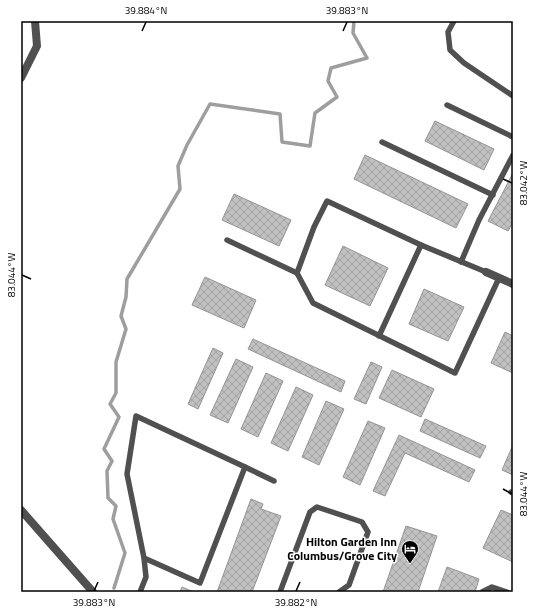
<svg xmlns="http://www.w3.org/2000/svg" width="534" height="613" font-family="'Titillium Web',sans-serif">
  <defs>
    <pattern id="building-cross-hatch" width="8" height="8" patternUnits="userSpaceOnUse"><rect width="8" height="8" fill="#c0c0c0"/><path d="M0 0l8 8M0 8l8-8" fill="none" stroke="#a3a3a3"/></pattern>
  </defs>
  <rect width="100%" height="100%" fill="#fff"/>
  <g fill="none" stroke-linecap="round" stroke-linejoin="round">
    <path stroke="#9e9e9e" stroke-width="3.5" d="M114,588L125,553L113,519L116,506L108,498L107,471L112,461L104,449L119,417L110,404L116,393V362L126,329L121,316L126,297L127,279L180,189L178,166L187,145L210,104L280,114L282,142L310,146L315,113L337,97L328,81L331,68L367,58L353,33L354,21"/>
  </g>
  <g fill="url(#building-cross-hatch)" stroke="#949494">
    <path d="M435,121L494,149L484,170L425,141Z"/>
    <path d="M365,155L468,204L456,228L354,179Z"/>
    <path d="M513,173V222L508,231L488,221Z"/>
    <path d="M234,194L291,220L279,246L222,220Z"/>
    <path d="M343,246L388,268L370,306L325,285Z"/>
    <path d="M205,277L256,300L244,328L192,305Z"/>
    <path d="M424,289L464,307L448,341L409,324Z"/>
    <path d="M505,332L513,336V373L491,363Z"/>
    <path d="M253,339L345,381L341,392L248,349Z"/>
    <path d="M213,348L223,353L198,409L188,404Z"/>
    <path d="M236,359L253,367L228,423L210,415Z"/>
    <path d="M371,362L382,367L366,404L354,399Z"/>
    <path d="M392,370L434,389L421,417L379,398Z"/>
    <path d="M266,373L283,381L258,437L241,429Z"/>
    <path d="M296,387L313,395L288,451L271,443Z"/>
    <path d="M326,401L344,409L319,465L302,457Z"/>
    <path d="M425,419L486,446L480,458L420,431Z"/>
    <path d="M368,421L385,428L360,485L343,477Z"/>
    <path d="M399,435L475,470L469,482L405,453L385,496L373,491Z"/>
    <path d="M513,445V475L502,470Z"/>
    <path d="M251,499L263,504L261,509L281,516L252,592H217Z"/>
    <path d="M501,510L513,515V562L483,548Z"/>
    <path d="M406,526L437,536L418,592H383Z"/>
    <path d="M447,567L479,579L475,592H438Z"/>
    <path d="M182,587L194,592H180Z"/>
  </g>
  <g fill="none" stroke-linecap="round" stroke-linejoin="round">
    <g stroke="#505050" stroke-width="5.5">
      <path d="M454,21L448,32L450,50L464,63L513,96"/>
      <path d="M447,105L513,137"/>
      <path d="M382,142L493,195"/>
      <path d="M227,240L297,273"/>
      <path d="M461,262L479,220L513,155"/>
      <path d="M486,272L421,245L327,201L314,227L297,273L313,303L455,373L499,278"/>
      <path d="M379,336L421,245"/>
      <path d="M245,467L274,481"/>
      <path d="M511,492L513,493"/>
      <path d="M140,592L146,577L144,558L127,474L136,416L245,467L200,583L144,558"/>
      <path d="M280,592L310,512L317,507L362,522L368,532L349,585L339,592"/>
      <path d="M482,592L492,587L507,592"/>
    </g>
    <g stroke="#505050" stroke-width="8">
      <path d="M21,78L37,46L35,21"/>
      <path d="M486,272L513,284"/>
      <path d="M21,510L93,592"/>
    </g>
  </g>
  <path fill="none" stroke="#000" stroke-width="1.5" d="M142,31L146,22M343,31L347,22M503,179L512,183M22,275L31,279M503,489L512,494M94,591L98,582M296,591L300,582"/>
  <defs>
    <symbol id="hotel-pin" viewBox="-11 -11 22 30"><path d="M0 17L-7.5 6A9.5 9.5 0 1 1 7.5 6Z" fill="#000" stroke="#fff"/><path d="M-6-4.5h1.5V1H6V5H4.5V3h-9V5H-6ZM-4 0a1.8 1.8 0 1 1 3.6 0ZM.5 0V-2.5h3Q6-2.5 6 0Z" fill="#fff"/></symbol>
  </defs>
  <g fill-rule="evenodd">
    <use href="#hotel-pin" x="400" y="539" width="20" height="27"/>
  </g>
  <g text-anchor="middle" stroke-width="3" stroke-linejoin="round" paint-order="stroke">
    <g font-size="12" font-weight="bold" fill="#000" stroke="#fff" text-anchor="end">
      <text x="397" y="546">Hilton Garden Inn<tspan x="397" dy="14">Columbus/Grove City</tspan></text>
    </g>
  </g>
  <rect width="534" height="613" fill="none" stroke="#ffffff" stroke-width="44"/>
  <rect x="22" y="22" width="490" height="569" fill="none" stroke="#000" stroke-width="1.5"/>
  <g font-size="10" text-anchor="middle" fill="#000">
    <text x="146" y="14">39.884°N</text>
    <text x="347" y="14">39.883°N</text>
    <text transform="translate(523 183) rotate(-90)" y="4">83.042°W</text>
    <text transform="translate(11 275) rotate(-90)" y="4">83.044°W</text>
    <text transform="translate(523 494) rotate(-90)" y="4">83.044°W</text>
    <text x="94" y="606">39.883°N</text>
    <text x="296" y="606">39.882°N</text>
  </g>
</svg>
